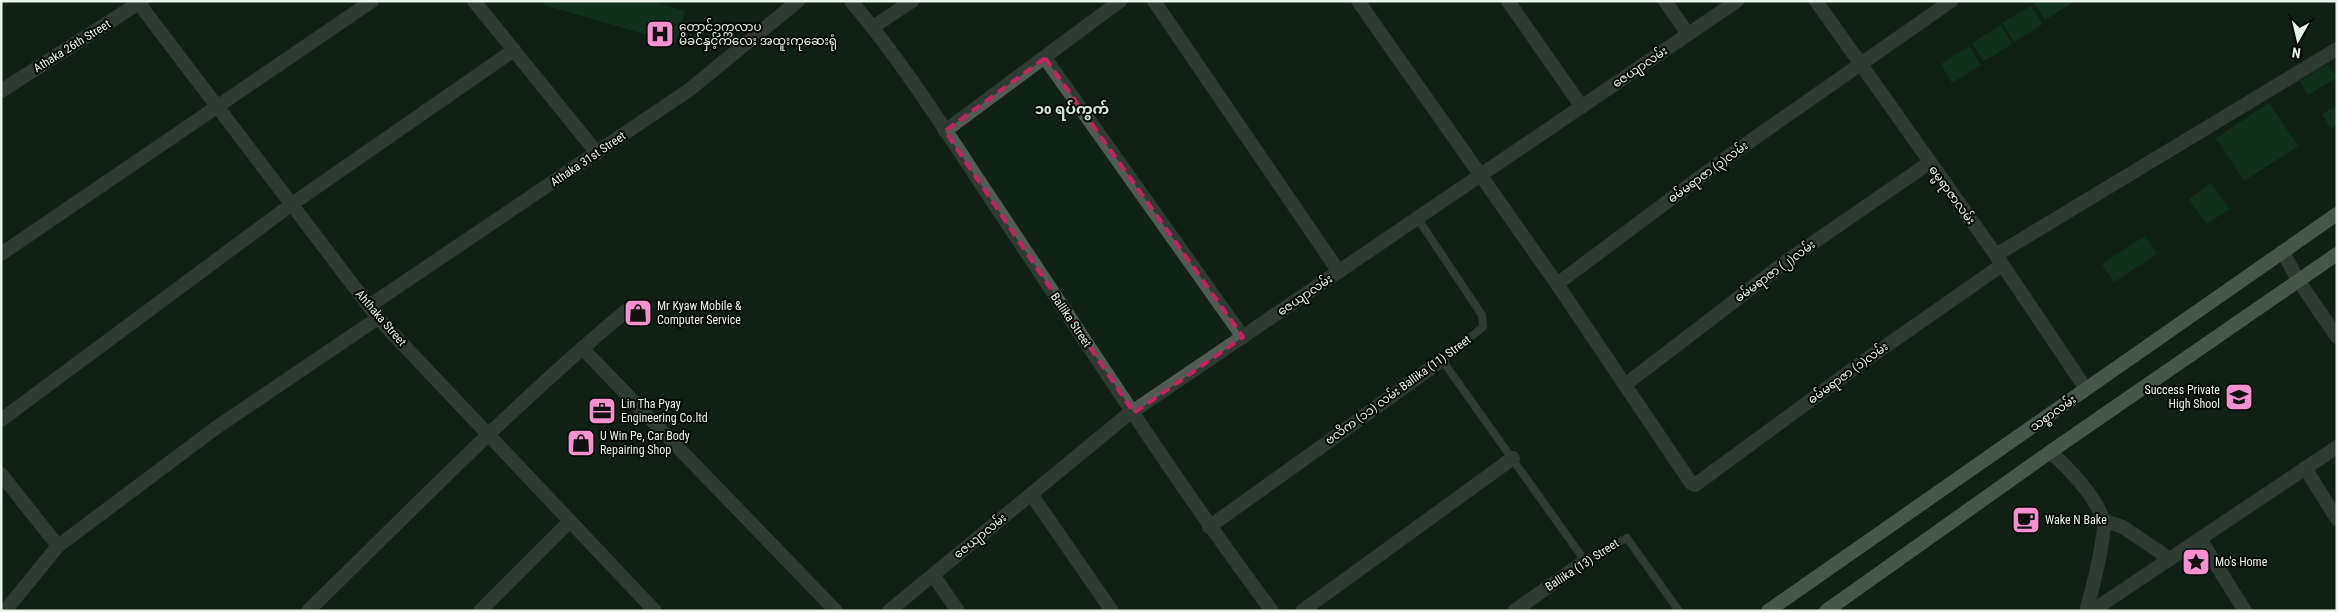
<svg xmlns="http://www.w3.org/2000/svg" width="2338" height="612" font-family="'Roboto Condensed','Noto Sans Myanmar',sans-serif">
  <rect width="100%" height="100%" fill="#102115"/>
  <g fill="#104425">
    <path d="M545,1H649L685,11L676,43L544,5Z"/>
    <path d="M2033,1H2075L2045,20Z"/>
    <path d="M2031,6L2043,24L2014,42L2002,23Z"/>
    <path d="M2001,25L2012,44L1984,61L1972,43Z"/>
    <path d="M1969,46L1981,65L1952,83L1941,64Z"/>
    <path d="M2328,64L2336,78L2308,95L2300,81Z"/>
    <path d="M2269,103L2298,146L2244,181L2216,138Z"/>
    <path d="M2337,106V125L2331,128L2322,114Z"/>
    <path d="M2211,183L2229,209L2207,224L2189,199Z"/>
    <path d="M2145,236L2157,254L2114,282L2102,264Z"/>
  </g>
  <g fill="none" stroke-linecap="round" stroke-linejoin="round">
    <path stroke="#525a54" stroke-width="8" d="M1418,219L1482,315L1483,327L1442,360L1585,561L1627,538L1679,611"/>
    <g stroke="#525a54" stroke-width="14">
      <path d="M137,1L378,318L655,611"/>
      <path d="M474,1L597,153"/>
      <path d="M851,1C905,65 949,136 995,205C1086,341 1174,480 1272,611"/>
      <path d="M1154,1L1339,272"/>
      <path d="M1358,1L1557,284L1691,483L1695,485L1860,364L2002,265"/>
      <path d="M1508,1L1582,107"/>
      <path d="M1665,1L1688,34"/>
      <path d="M1816,1L1996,255L2086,389"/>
      <path d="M873,27L912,1"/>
      <path d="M1045,58L1243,337"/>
      <path d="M1,91L142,1"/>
      <path d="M945,131L1120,1"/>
      <path d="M2283,252L2298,280L2337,337"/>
      <path d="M1,254L372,1"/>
      <path d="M1996,255L2337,49"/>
      <path d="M1557,284L1719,163L1951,1"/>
      <path d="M369,306L689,90L798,1"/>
      <path d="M582,348L836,611"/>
      <path d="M1626,384L1788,260L1929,163"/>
      <path d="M1,420L292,204L514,50"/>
      <path d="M2050,452C2067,466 2096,497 2103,519C2107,533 2091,595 2086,611"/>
      <path d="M2305,468L2337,519"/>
      <path d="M1,474L58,546"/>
      <path d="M1031,494L1112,611"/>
      <path d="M2103,520L2123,527L2170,559"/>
      <path d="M1209,527L1442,360"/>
      <path d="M2200,539L2245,611"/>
      <path d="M933,575L958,611"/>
      <path d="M5,611L58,546L217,427L378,318"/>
      <path d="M308,611C412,510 514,404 626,311"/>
      <path d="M480,611L570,521"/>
      <path d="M889,611L1126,416L1737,1"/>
      <path d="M1302,611L1513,458"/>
      <path d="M1514,611L1585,561"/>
      <path d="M2092,611L2337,447"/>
    </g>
    <g stroke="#87998b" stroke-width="14">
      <path d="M1768,611L2337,214"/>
      <path d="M1826,611L2050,452L2337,254"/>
    </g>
  </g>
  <path d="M0 0H2338V612H0ZM1045,58L1243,337L1134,413L945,131Z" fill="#102115" fill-opacity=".55" fill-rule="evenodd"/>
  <path fill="none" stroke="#c42362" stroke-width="4" stroke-dasharray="10 6" stroke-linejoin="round" d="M1045,58L1243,337L1134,413L945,131Z"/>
  <defs>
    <symbol id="hospital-square" viewBox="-11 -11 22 22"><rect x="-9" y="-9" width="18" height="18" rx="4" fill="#f690cf" stroke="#040905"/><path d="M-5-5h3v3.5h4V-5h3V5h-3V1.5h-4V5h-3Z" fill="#111"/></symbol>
    <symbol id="shop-square" viewBox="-11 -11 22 22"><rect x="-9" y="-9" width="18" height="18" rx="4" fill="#f690cf" stroke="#040905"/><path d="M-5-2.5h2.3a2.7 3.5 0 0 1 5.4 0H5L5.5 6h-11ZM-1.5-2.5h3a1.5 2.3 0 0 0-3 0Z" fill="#111"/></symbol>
    <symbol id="school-square" viewBox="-11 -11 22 22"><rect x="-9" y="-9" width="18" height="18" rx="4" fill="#f690cf" stroke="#040905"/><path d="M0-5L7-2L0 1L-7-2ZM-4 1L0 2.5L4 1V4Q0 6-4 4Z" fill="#111"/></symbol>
    <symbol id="office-square" viewBox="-11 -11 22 22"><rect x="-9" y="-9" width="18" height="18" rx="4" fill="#f690cf" stroke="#040905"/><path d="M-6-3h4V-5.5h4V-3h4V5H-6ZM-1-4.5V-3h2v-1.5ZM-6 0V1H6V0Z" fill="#111"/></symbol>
    <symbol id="cafe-square" viewBox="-11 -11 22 22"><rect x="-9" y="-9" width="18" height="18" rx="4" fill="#f690cf" stroke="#040905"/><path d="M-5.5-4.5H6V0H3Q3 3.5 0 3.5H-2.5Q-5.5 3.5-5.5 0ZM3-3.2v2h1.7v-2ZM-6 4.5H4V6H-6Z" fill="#111"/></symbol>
    <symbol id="sight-square" viewBox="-11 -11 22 22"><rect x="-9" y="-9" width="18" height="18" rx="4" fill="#f690cf" stroke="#040905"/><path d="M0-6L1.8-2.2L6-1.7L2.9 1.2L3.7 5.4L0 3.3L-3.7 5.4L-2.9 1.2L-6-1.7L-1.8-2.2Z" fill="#111"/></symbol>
  </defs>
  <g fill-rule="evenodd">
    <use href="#hospital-square" x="644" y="18" width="32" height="32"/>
    <use href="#shop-square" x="622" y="297" width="32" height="32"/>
    <use href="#school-square" x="2223" y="381" width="32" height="32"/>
    <use href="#office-square" x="586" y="395" width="32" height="32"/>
    <use href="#shop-square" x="565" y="427" width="32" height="32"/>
    <use href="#cafe-square" x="2010" y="504" width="32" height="32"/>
    <use href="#sight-square" x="2180" y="546" width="32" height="32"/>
  </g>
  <g text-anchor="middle" stroke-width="4" stroke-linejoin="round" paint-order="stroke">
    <g font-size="12" fill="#e9f4eb" stroke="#040905" text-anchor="start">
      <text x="679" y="31">တောင်ဥက္ကလာပ<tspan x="679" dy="14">မိခင်နှင့်ကလေး အထူးကုဆေးရုံ</tspan></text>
      <text x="657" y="310">Mr Kyaw Mobile &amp;<tspan x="657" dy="14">Computer Service</tspan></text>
      <text x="2220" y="394" text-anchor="end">Success Private<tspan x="2220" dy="14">High Shool</tspan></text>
      <text x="621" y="408">Lin Tha Pyay<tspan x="621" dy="14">Engineering Co.ltd</tspan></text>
      <text x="600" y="440">U Win Pe, Car Body<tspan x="600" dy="14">Repairing Shop</tspan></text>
      <text x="2045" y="524">Wake N Bake</text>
      <text x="2215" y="566">Mo's Home</text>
    </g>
    <g font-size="12" fill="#e9f4eb" stroke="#040905">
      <text transform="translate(72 46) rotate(-32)" y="4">Athaka 26th Street</text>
      <text transform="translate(1640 67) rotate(-34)" y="4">ဇေယျာလမ်း</text>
      <text transform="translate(588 159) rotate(-34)" y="4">Athaka 31st Street</text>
      <text transform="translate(1708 172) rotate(-36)" y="4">ဓမ်မရာဇာ (၃)လမ်း</text>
      <text transform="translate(1952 195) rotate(54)" y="4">ဓမ္မရာဇာလမ်း</text>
      <text transform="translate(1775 271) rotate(-36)" y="4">ဓမ်မရာဇာ (၂)လမ်း</text>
      <text transform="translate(1305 295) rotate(-34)" y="4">ဇေယျာလမ်း</text>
      <text transform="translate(381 318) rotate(49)" y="4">Ahthaka Street</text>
      <text transform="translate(1071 320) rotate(56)" y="4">Ballika Street</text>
      <text transform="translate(1848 373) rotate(-36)" y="4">ဓမ်မရာဇာ (၁)လမ်း</text>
      <text transform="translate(1398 390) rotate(-36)" y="4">ဗလိက (၁၁) လမ်း Ballika (11) Street</text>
      <text transform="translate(2053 413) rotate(-35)" y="4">သစ္စာလမ်း</text>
      <text transform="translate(980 536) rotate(-39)" y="4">ဇေယျာလမ်း</text>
      <text transform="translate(1582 565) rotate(-33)" y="4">Ballika (13) Street</text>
    </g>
    <g font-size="15" font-weight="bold" fill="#d2e9d8" stroke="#040905">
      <text x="1072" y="114">၁o ရပ်ကွက်</text>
    </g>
  </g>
  <rect width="2338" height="612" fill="none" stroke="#e9f4eb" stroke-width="5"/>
  <g transform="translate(2298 40) rotate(188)" stroke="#040905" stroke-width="4" paint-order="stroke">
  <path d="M0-4L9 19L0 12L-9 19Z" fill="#e9f4eb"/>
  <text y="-8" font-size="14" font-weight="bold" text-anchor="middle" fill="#e9f4eb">N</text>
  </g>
</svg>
